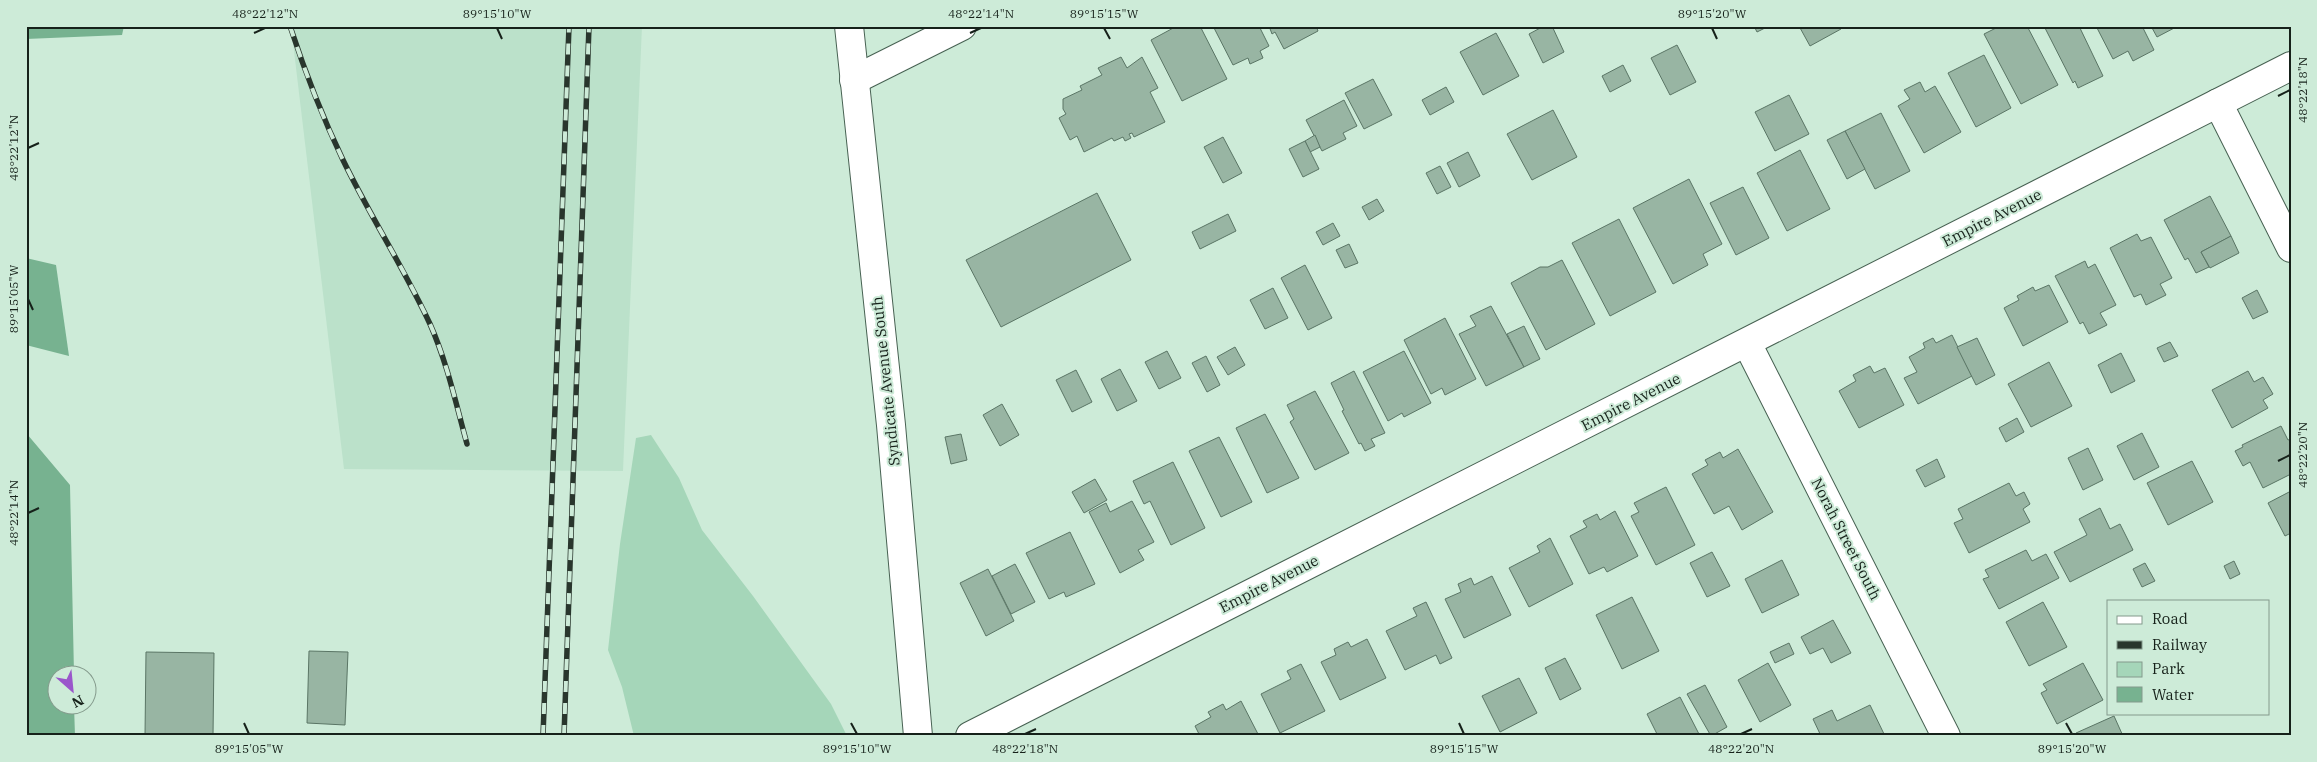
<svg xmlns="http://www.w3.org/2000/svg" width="2317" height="762" font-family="'IBM Plex Serif',serif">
  <rect width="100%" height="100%" fill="#cdebd8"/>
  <path fill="#bbe1ca" d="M291,26H642L623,471L344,469Z"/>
  <path fill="#a5d6b9" d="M651,435L679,478L702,530L753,596L831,704L847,736H634L622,687L608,650L620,544L636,438Z"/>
  <g fill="#77b290">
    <path d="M26,26H124L122,35L26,39Z"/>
    <path d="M26,258L56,265L69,356L26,345Z"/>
    <path d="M26,388L27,434L70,485L74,674H58V704L74,705L75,736H26Z"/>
  </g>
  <g fill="#98b5a3" stroke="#5a7565">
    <path d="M1177,26H1200L1227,79L1182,101L1151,40Z"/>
    <path d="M1213,26H1259L1269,46L1260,51L1263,58L1250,64L1248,58L1233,65Z"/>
    <path d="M1269,26H1316L1318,31L1284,49L1275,32L1272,34Z"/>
    <path d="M1544,26H1552L1564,52L1543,63L1529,34Z"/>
    <path d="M1754,26H1769L1757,32Z"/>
    <path d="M1799,26H1840L1841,29L1810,46Z"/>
    <path d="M2000,26H2027L2058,85L2021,104L1984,34Z"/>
    <path d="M2048,26H2079L2103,76L2078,88L2075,81L2073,83L2045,28Z"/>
    <path d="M2096,26H2142L2154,50L2133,61L2128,51L2113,59Z"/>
    <path d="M2151,26H2178L2157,37Z"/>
    <path d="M1496,33L1519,76L1483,95L1460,52Z"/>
    <path d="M1677,45L1696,82L1670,95L1651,58Z"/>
    <path d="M1984,55L2011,108L1976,127L1948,73Z"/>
    <path d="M1121,57L1127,68L1142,57L1158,88L1150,92L1165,122L1134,137L1132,133L1129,134L1131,138L1125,141L1123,137L1114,141L1112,138L1084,152L1077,136L1070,140L1059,118L1066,114L1063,109V99L1082,90L1080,86L1102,75L1098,68Z"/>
    <path d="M1623,65L1631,81L1610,92L1602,76Z"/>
    <path d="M1373,79L1392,115L1364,129L1345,93Z"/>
    <path d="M1920,82L1925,92L1935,86L1961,132L1924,153L1898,106L1910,99L1904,90Z"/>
    <path d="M1446,87L1454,102L1430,115L1422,100Z"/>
    <path d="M1789,95L1809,134L1775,151L1755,112Z"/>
    <path d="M1344,100L1357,126L1343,133L1346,139L1322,151L1306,120Z"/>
    <path d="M1553,110L1577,157L1532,180L1507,134Z"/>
    <path d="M1881,113L1910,171L1875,189L1845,131Z"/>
    <path d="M1845,131L1865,169L1847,179L1827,140Z"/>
    <path d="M1315,135L1320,147L1310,152L1305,141Z"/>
    <path d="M1223,137L1242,173L1223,183L1204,147Z"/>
    <path d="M1305,141L1319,169L1303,177L1289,149Z"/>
    <path d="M1800,150L1830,209L1787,231L1757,173Z"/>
    <path d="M1468,152L1480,176L1459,187L1447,163Z"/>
    <path d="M1440,166L1451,187L1437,194L1426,173Z"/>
    <path d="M1689,179L1722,244L1703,254L1708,265L1673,284L1633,208Z"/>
    <path d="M1743,187L1769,238L1736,255L1710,203Z"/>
    <path d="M1097,193L1131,260L1001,327L966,260Z"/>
    <path d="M2210,196L2231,236L2201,252L2209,267L2196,273L2188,258L2185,260L2164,220Z"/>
    <path d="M1377,199L1384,211L1369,220L1362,207Z"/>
    <path d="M1228,214L1236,231L1200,249L1192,232Z"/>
    <path d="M1619,219L1656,292L1610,316L1572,243Z"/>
    <path d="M1333,223L1340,236L1323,245L1316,232Z"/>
    <path d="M2137,234L2141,241L2151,237L2172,278L2160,284L2166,295L2146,305L2141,294L2134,297L2110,248Z"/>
    <path d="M2231,236L2239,253L2210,268L2201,252Z"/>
    <path d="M1349,244L1358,263L1345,268L1336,250Z"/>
    <path d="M1562,260L1595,324L1546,350L1511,283L1540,267H1548Z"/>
    <path d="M2085,261L2088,268L2095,264L2116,305L2100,313L2107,325L2089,334L2083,322L2080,324L2055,276Z"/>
    <path d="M1305,265L1332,318L1308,330L1281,278Z"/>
    <path d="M2049,285L2068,322L2023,346L2004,308L2019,300L2017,296L2033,287L2035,291Z"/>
    <path d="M1273,288L1288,318L1265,329L1250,300Z"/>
    <path d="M2257,290L2268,312L2253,319L2242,298Z"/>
    <path d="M1491,306L1524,367L1486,386L1459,334L1476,326L1470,316Z"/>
    <path d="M1445,318L1476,379L1445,395L1442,388L1431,394L1404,340Z"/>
    <path d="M1524,326L1540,359L1524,367L1507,334Z"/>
    <path d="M1952,335L1972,376L1918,404L1904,378L1917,372L1909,357L1925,348L1923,343L1933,338L1936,343Z"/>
    <path d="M1977,338L1995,375L1976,385L1957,347Z"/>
    <path d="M2170,342L2178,356L2164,362L2157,348Z"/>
    <path d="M1235,347L1245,365L1228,375L1217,357Z"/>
    <path d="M1167,351L1181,378L1159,389L1145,362Z"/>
    <path d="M1404,351L1431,403L1404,417L1402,413L1388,421L1363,372Z"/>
    <path d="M2121,353L2135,381L2111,393L2098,365Z"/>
    <path d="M1206,356L1220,385L1207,392L1192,363Z"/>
    <path d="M2049,362L2072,406L2031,427L2008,384Z"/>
    <path d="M1870,366L1874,373L1885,368L1904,405L1859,428L1839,391L1856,381L1853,375Z"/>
    <path d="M1120,369L1137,401L1117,411L1101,379Z"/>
    <path d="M1076,370L1092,402L1072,412L1056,380Z"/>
    <path d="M1354,371L1385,433L1371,439L1375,446L1365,451L1361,443L1359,444L1342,411L1344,410L1331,383Z"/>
    <path d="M2248,371L2254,382L2263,377L2273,394L2263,400L2268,408L2232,428L2212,390Z"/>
    <path d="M1315,391L1349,453L1315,470L1290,422L1294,419L1287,405Z"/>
    <path d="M1002,404L1019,435L1000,446L983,415Z"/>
    <path d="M1265,414L1299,478L1267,493L1236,428Z"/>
    <path d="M2017,418L2024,432L2006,442L1999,428Z"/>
    <path d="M2281,426L2288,440L2291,439V474L2263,488L2250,462L2243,466L2235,451L2243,447L2242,445Z"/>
    <path d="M2142,433L2159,467L2134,480L2117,446Z"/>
    <path d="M961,434L967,460L951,464L945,437Z"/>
    <path d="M1219,437L1252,502L1221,517L1189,451Z"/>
    <path d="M2088,448L2103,480L2083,490L2068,458Z"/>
    <path d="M1738,449L1773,512L1742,530L1729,506L1714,514L1692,474L1708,465L1705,460L1720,452L1723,458Z"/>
    <path d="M1937,459L1945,477L1925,487L1916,470Z"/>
    <path d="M2192,461L2213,502L2168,525L2147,483Z"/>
    <path d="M1173,462L1205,528L1171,545L1150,501L1144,504L1133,481Z"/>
    <path d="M1095,479L1107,500L1084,513L1072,492Z"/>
    <path d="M2009,483L2016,496L2024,492L2030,504L2023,509L2030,522L1969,553L1954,523L1963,519L1958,509Z"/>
    <path d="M1666,487L1695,545L1656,565L1631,516L1639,512L1634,503Z"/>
    <path d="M2291,491V533L2285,536L2268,503Z"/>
    <path d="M1132,501L1154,542L1138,550L1144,560L1120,573L1089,512L1106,503L1110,512Z"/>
    <path d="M2100,508L2110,529L2120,524L2133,550L2070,582L2054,552L2087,535L2079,519Z"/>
    <path d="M1615,511L1638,556L1607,572L1604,567L1589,574L1570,536L1587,527L1583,521L1597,514L1600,520Z"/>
    <path d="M1070,532L1095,584L1066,597L1064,592L1049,599L1026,553Z"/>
    <path d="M1550,538L1573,584L1529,607L1509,568L1540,552L1537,546Z"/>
    <path d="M2026,550L2032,561L2046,554L2059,578L1999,609L1983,579L1989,577L1985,570Z"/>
    <path d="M1712,552L1730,586L1707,597L1690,563Z"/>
    <path d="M1782,560L1799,595L1762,613L1745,579Z"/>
    <path d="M2234,561L2240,574L2230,579L2224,566Z"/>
    <path d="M2145,563L2155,581L2142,587L2133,569Z"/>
    <path d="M1015,564L1035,602L1011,614L992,576Z"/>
    <path d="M988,569L1014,621L986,636L960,583Z"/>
    <path d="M1492,576L1511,615L1464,638L1445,599L1461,592L1458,584L1471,578L1474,585Z"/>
    <path d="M1632,597L1659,651L1622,669L1596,615Z"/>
    <path d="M1426,602L1452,658L1440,664L1436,655L1405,670L1386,631L1417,616L1413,608Z"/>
    <path d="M2043,602L2067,647L2029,666L2006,622Z"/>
    <path d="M1833,620L1851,653L1831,663L1823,648L1810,654L1801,637Z"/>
    <path d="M1367,639L1386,678L1340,700L1321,662L1336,655L1334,649L1348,642L1351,647Z"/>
    <path d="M1789,643L1794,654L1775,663L1770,652Z"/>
    <path d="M309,651L348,652L345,725L307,723Z"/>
    <path d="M146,652L214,653L213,736L145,735Z"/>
    <path d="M1565,658L1581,689L1560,700L1545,668Z"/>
    <path d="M1768,663L1791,705L1760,722L1738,680Z"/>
    <path d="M2083,663L2103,700L2057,724L2041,693L2047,690L2043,684Z"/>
    <path d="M1301,664L1325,711L1280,733L1261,694L1291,679L1287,671Z"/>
    <path d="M1519,678L1537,713L1500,732L1482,696Z"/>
    <path d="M1705,685L1727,727L1711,736L1687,694Z"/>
    <path d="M1680,697L1700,736H1658L1647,714Z"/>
    <path d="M1241,701L1259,736H1200L1195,726L1211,717L1208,712L1223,704L1226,710Z"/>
    <path d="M1870,705L1885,736H1821L1813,719L1832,710L1837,721Z"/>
    <path d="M2114,716L2123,736H2078L2076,733Z"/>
  </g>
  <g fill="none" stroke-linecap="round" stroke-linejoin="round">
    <defs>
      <g id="minor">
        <path d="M854,80L962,26"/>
        <path d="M2218,103L2291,248"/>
        <path d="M1747,343L1946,736"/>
        <path d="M970,736L2291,66"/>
      </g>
      <path id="tertiary" d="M849,26L891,425L918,736"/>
    </defs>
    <use href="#minor" stroke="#476152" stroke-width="30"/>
    <use href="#tertiary" stroke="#476152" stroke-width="30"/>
    <use href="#minor" stroke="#fff" stroke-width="28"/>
    <use href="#tertiary" stroke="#fff" stroke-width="28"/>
    <defs>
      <g id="rail">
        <path d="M290,26C305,72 322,116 343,160C370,216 404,268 430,324C447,362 456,404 467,444"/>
        <path d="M543,736L569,26"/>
        <path d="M564,736L589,26"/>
      </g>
    </defs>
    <use href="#rail" stroke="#29362d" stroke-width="5.5"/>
    <use href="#rail" stroke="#cdebd8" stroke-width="4" stroke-dasharray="11" stroke-linecap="butt"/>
  </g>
  <path fill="none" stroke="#16211a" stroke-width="2" d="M497,28L502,39M1104,28L1110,39M1712,28L1717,39M254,33L265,28M970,33L981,28M2278,96L2290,90M28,148L39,143M28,299L33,310M2278,461L2290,455M28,513L39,508M244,723L249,734M851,723L857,734M1459,723L1464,734M2066,723L2072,734M1025,734L1036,729M1741,734L1752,729"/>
  <g text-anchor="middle" stroke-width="4" stroke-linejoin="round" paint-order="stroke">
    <g font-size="15" fill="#16211a" stroke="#cdebd8">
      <text transform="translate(1992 218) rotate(-27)" y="5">Empire Avenue</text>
      <text transform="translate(886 381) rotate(-96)" y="5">Syndicate Avenue South</text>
      <text transform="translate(1631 402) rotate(-27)" y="5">Empire Avenue</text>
      <text transform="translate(1846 539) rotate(63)" y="5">Norah Street South</text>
      <text transform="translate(1269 584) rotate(-27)" y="5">Empire Avenue</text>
    </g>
  </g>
  <rect width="2317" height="762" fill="none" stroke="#cdebd8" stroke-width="55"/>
  <rect x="2107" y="600" width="162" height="115" fill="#cdebd8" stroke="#849a8c"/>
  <rect x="2117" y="616" width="25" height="8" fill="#ffffff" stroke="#849a8c"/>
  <text x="2152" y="624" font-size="15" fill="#16211a">Road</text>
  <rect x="2117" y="641" width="25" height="8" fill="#29362d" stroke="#849a8c"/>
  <text x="2152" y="650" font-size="15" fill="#16211a">Railway</text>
  <rect x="2117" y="662" width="25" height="15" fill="#a5d6b9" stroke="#849a8c"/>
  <text x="2152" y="674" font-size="15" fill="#16211a">Park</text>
  <rect x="2117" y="687" width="25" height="15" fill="#77b290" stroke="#849a8c"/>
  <text x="2152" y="700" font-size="15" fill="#16211a">Water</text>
  <g transform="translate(72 690) rotate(153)"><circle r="24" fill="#cdebd8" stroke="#849a8c"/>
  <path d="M0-4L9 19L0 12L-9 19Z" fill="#9a56cb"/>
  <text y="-8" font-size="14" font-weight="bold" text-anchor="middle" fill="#16211a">N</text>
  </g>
  <rect x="28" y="28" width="2262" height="706" fill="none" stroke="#16211a" stroke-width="2"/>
  <g font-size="12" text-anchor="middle" fill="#16211a">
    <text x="265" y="18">48°22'12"N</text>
    <text x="497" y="18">89°15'10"W</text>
    <text x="981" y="18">48°22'14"N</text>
    <text x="1104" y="18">89°15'15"W</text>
    <text x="1712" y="18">89°15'20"W</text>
    <text transform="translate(2303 90) rotate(-90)" y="4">48°22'18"N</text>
    <text transform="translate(14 148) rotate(-90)" y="4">48°22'12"N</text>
    <text transform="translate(14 299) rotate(-90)" y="4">89°15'05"W</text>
    <text transform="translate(2303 455) rotate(-90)" y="4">48°22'20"N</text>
    <text transform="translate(14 513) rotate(-90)" y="4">48°22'14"N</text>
    <text x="249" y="753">89°15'05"W</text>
    <text x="857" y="753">89°15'10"W</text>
    <text x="1025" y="753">48°22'18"N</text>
    <text x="1464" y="753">89°15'15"W</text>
    <text x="1741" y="753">48°22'20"N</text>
    <text x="2072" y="753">89°15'20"W</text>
  </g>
</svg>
